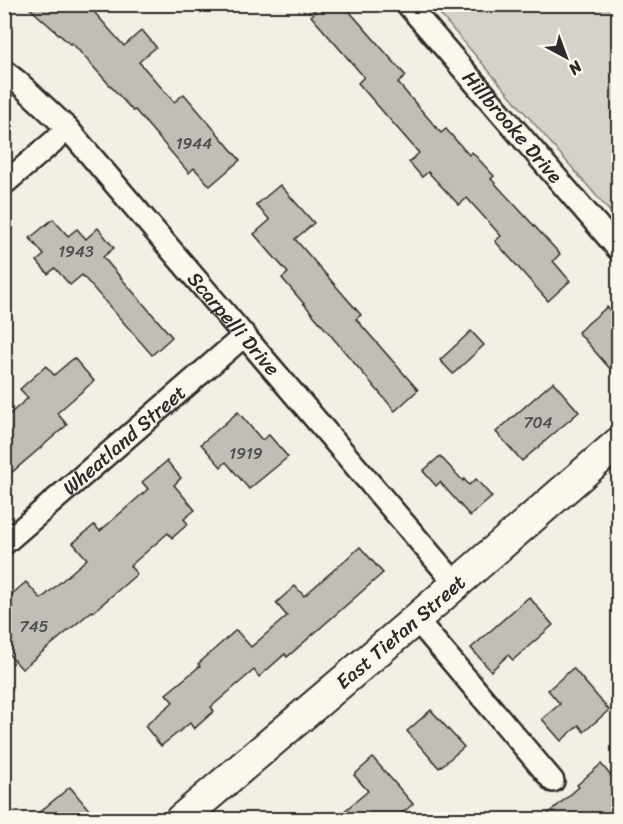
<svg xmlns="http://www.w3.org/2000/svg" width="623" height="824" font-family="Sriracha,sans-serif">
  <rect width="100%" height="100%" fill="#f3efe4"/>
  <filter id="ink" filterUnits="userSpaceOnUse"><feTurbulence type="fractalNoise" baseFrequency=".0167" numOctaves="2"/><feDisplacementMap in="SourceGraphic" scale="12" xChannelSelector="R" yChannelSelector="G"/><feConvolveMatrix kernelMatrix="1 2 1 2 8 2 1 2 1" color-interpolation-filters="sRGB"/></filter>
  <g filter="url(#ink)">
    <path fill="#d5d2c9" stroke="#807e7a" stroke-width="1.5" d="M432,5H618V221Z"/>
    <g fill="#c0beb6" stroke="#2b2b2b" stroke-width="1.5">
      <path d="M25,4H85L95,13L124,46L142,30L156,47L139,62L174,102L184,94L240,160L210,186L194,168L189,173L135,110L133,111L72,43L71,45Z"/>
      <path d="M308,4H343L406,76L398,83L441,133L446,129L469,155L472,152L494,176L491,179L560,254L553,261L570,281L548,301L495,241L501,236L467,198L459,205L428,172L422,177L409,162L419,153L358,83L364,77L311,16L315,12Z"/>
      <path d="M280,185L314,223L295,239L361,315L356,319L418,390L395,411L282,278L288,273L254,234L270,220L256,205Z"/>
      <path d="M53,219L68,236L77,229L86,239L98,228L114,248L103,257L172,337L152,355L82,275L70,285L55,268L48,274L37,261L44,255L30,238Z"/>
      <path d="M607,307L618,321V378L578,332Z"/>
      <path d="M471,331L484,345L453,374L440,360Z"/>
      <path d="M74,358L94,381L57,413L67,425L4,479V419L28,398L20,389L46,366L54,375Z"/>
      <path d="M553,382L579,412L522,461L496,432Z"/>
      <path d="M238,412L262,440L269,435L288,457L249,489L226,462L221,467L201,444Z"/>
      <path d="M440,456L463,481L464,479L469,485L476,479L492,497L470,516L440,482L436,486L423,471Z"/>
      <path d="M167,461L181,478L174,485L195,510L184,519L188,524L172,538L168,533L130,566L137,574L93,612L92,611L22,669L4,649V621L12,614L4,605V601L26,582L41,599L87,559L73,543L94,525L100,531L148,489L142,482Z"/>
      <path d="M360,547L383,573L287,657L285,654L259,677L254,670L211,707L214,711L194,729L190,723L161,746L145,726L173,702L166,694L200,666L198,664L236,630L251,647L287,616L276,603L295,586L304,596Z"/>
      <path d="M529,597L553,625L513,660L508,655L491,671L471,648Z"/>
      <path d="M573,668L609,710L584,732L579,725L561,741L542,719L560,704L548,690Z"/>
      <path d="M431,710L464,747L439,768L407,731Z"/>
      <path d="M373,758L413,804L395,819H335L368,791L354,775Z"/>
      <path d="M601,764L618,784V819H542L579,787L577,785Z"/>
      <path d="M70,787L90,811L79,819H31Z"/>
    </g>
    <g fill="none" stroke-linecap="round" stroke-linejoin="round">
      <defs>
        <g id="minor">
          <path id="s1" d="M407,4L618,249"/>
          <path id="s2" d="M4,71L17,81L68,129L456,584"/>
          <path d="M4,184L68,129"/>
          <path id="s3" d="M4,544L245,335"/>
          <path d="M416,619L553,781"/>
        </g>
        <g id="secondary">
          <path id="s4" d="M180,820L416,619L618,443"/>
        </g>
      </defs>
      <use href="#minor" stroke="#2b2b2b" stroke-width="26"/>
      <use href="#secondary" stroke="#2b2b2b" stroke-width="34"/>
      <use href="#minor" stroke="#fbf7ec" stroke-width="21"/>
      <use href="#secondary" stroke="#fbf7ec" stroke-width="30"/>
    </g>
  </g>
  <g text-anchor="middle" stroke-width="6" stroke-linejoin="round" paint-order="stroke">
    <g font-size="16" fill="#50504e">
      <text x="194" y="149">1944</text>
      <text x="76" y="257">1943</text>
      <text x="538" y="428">704</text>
      <text x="246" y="459">1919</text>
      <text x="34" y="632">745</text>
    </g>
    <g font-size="20" fill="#2b2b2b" stroke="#fbf7ec">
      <text dy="7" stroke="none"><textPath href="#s1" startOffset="162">Hillbrooke Drive</textPath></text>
      <text dy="7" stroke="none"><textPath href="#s2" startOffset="342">Scarpelli Drive</textPath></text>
      <text dy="7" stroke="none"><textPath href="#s3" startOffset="159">Wheatland Street</textPath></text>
      <text dy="7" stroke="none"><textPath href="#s4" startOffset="290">East Tietan Street</textPath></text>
    </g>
  </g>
  <rect width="623" height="824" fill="none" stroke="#fbf7ec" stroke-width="24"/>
  <rect x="12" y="12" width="599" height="800" fill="none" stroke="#2b2b2b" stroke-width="2" filter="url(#ink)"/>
  <g transform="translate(566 57) rotate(139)" stroke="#fbf7ec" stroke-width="4.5" paint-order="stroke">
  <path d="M0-4.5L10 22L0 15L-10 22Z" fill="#2b2b2b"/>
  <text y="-9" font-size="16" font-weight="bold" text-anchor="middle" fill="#2b2b2b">N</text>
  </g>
</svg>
